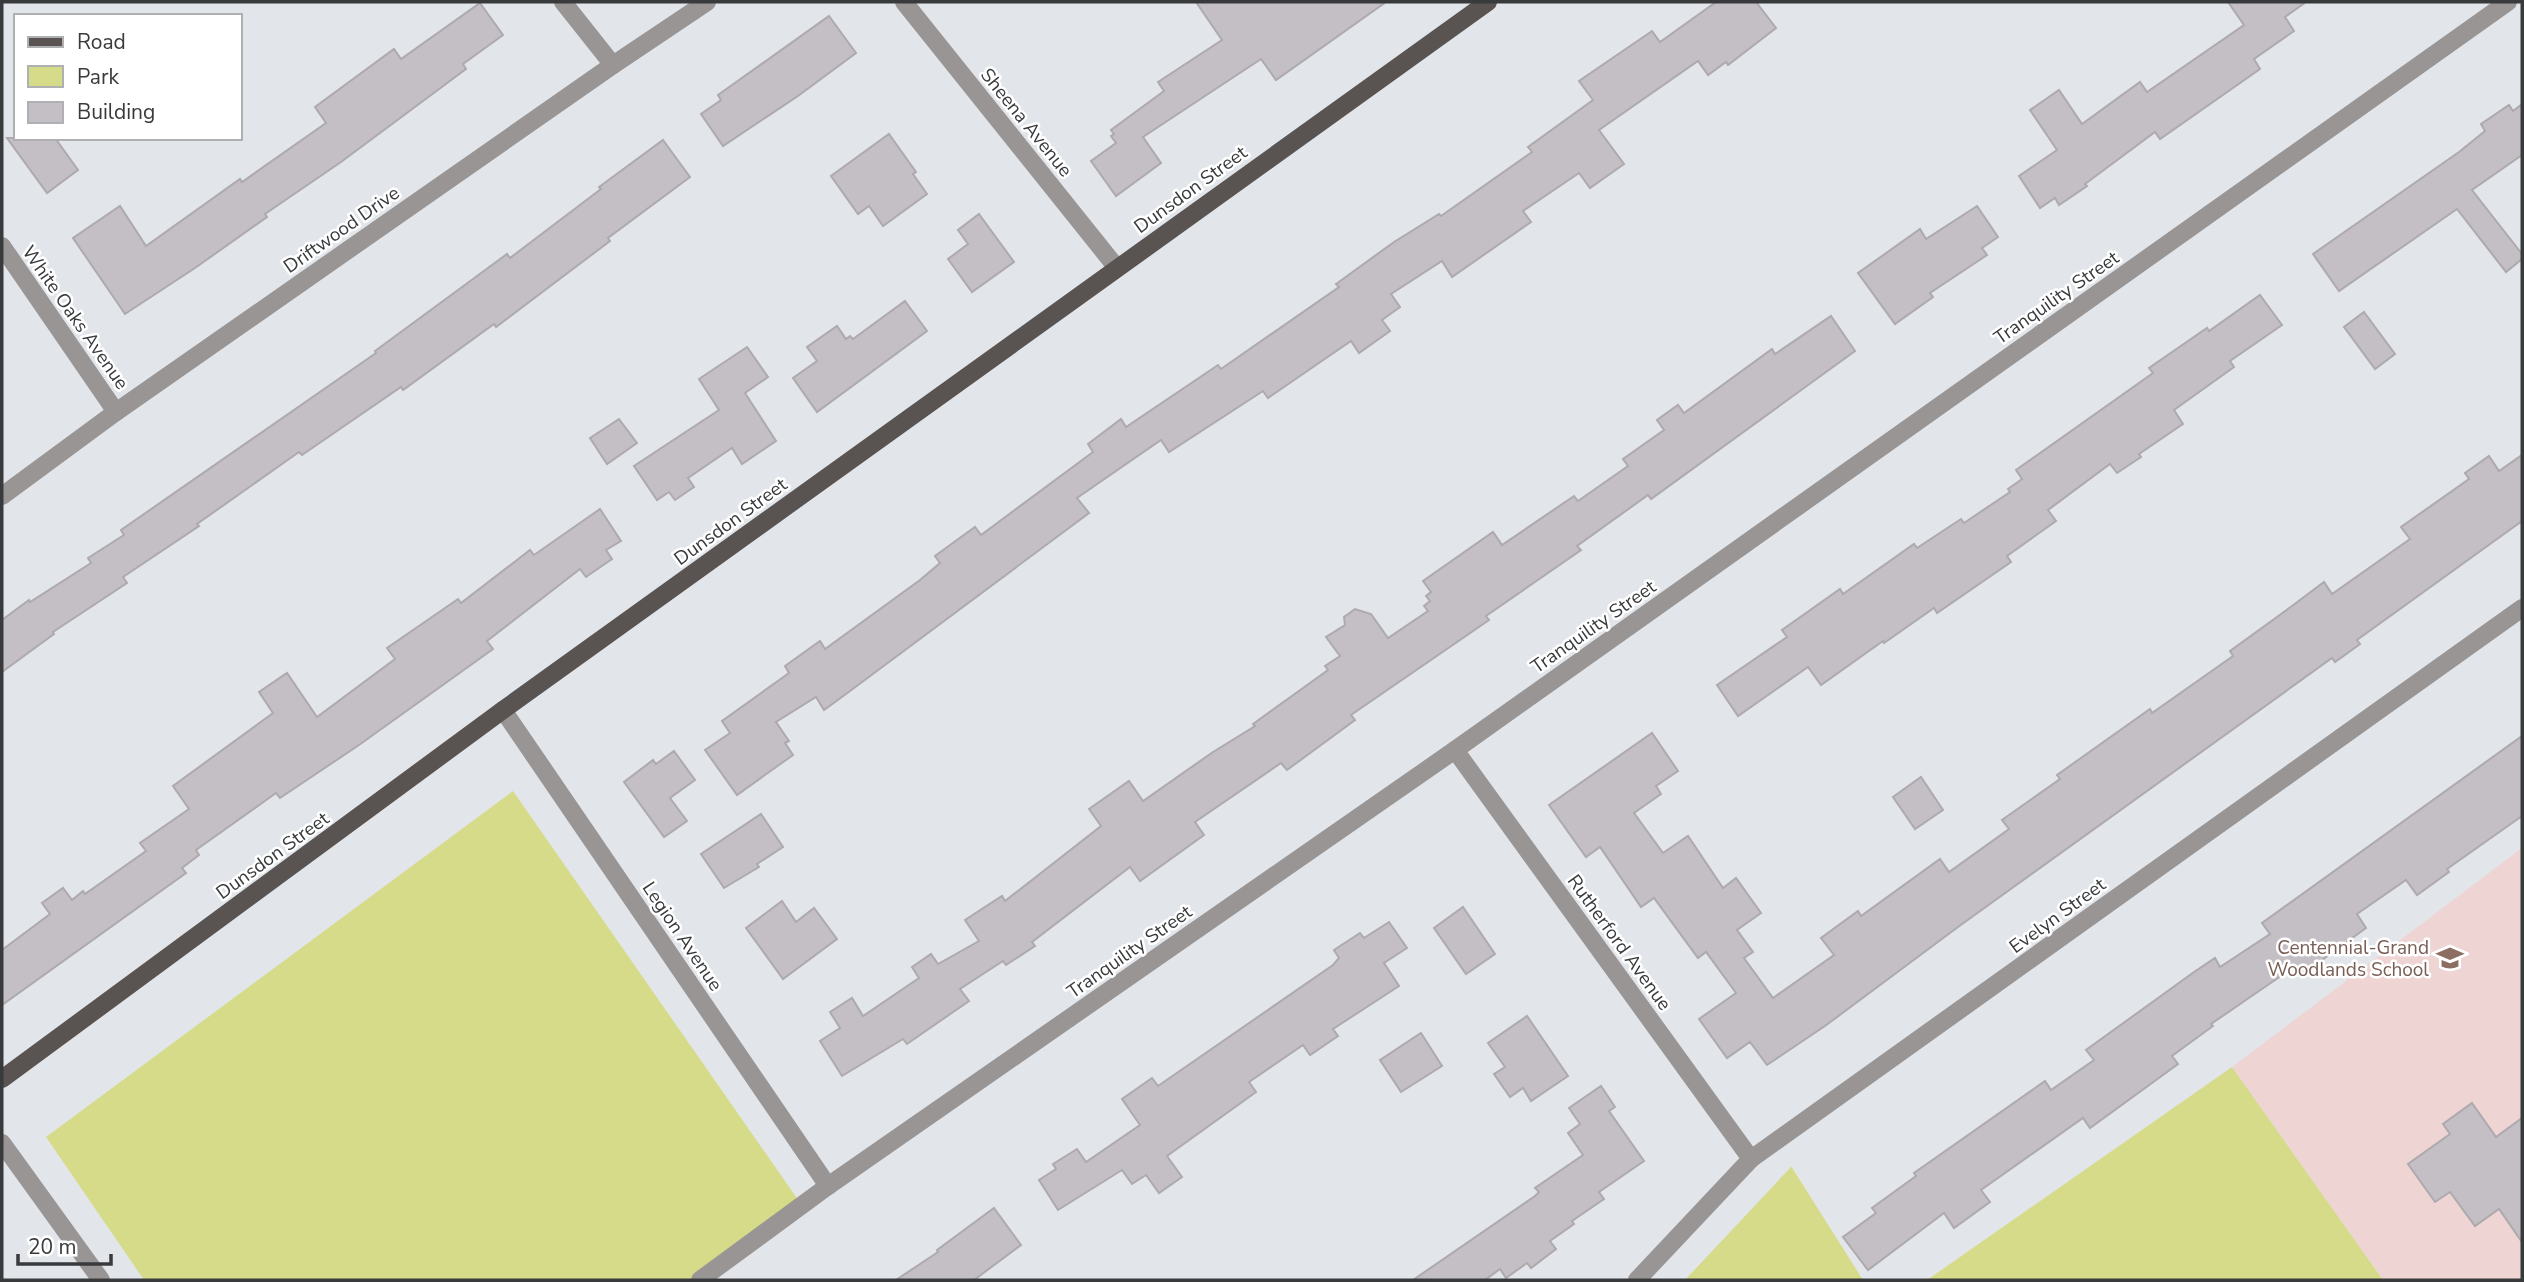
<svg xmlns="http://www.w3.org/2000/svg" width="2524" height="1282" font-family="'Nunito Sans',sans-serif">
  <rect width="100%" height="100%" fill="#e2e6eb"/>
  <path fill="#efd4d4" d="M2522,848V1280H2383L2232,1067Z"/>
  <g fill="#d6db8a">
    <path d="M513,791L801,1204L689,1280H144L46,1137Z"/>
    <path d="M2232,1067L2383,1280H1927Z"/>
    <path d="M1791,1166L1863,1280H1685L1791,1167Z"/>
  </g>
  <g fill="#c4bfc4" stroke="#ada9ad" stroke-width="2">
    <path d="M1196,2H1386L1276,80L1261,59L1143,137L1161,163L1116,196L1091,161L1116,143L1111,136L1114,134L1111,130L1164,91L1158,82L1222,40Z"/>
    <path d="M1716,2H1756L1776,28L1728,65L1726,62L1708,75L1698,61L1599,130L1624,164L1590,188L1579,173L1523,211L1531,222L1452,277L1442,261L1391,294L1400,307L1382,320L1390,331L1359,353L1351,341L1268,398L1263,391L1169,452L1161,440L1077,498L1089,513L846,694L824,710L816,697L776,722L789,741L785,743L793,755L737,795L705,750L730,733L722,721L789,673L785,666L820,641L825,649L920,580L940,563L935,556L975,527L981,535L1093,452L1088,444L1121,419L1126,427L1218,365L1221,369L1339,287L1336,284L1394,242L1439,214L1441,216L1532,152L1528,147L1593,100L1579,81L1652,31L1660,42Z"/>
    <path d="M2228,2H2306L2285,17L2294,31L2254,59L2260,69L2160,139L2155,132L2085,184L2087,186L2059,205L2055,198L2040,208L2019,176L2057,150L2030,110L2059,90L2082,124L2140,82L2147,92L2244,25Z"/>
    <path d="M480,3L503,35L463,64L466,69L341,162L265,214L267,217L195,268L125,314L73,238L120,206L146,246L240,179L242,182L326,123L315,107L394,49L401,59Z"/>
    <path d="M829,16L856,53L798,96L723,146L701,114L721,100L718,95Z"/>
    <path d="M2522,104V155L2472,190L2522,254V259L2506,272L2457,209L2339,291L2313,254L2459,152L2485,131L2481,124L2509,105L2513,111Z"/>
    <path d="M889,134L916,172L913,174L927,194L883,226L869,206L858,214L831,176Z"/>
    <path d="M7,138H55L78,170L47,193Z"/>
    <path d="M663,140L690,177L608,238L610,241L496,327L494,324L403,390L401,387L302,455L299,452L197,524L199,526L123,577L127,583L53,632L54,634L2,672V620L29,600L30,602L91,563L88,558L124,535L121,530L376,353L375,351L507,254L510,258L601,189L599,187Z"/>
    <path d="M1977,206L1998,237L1982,248L1987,255L1930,293L1933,297L1895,324L1858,273L1920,229L1926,239Z"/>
    <path d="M979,214L1014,262L972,292L948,259L968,244L958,230Z"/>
    <path d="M2260,295L2282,325L2230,361L2234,367L2174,410L2183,424L2139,454L2141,457L2117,473L2110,464L2048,510L2056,521L2007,556L2011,562L1937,613L1934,608L1884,643L1883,641L1821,685L1808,667L1738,716L1717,685L1787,637L1782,630L1840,589L1843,594L1914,544L1917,548L1961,519L1964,523L2010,492L2008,489L2022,479L2016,470L2153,373L2149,368L2207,328L2209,331Z"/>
    <path d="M905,301L927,331L817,412L793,378L817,361L807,347L837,326L846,339L850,336L853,339Z"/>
    <path d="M2364,312L2395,354L2375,369L2344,327Z"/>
    <path d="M1831,316L1855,351L1651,499L1648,495L1577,546L1581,550L1486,616L1489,620L1351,715L1355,720L1287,770L1281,763L1195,822L1204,835L1140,881L1130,867L1032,942L1035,946L1006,965L1003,961L960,989L969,1001L907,1044L903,1039L842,1076L820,1041L840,1028L830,1012L852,998L863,1016L919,978L912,967L931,954L938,964L979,941L965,920L1002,896L1005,901L1101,826L1089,809L1129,781L1143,801L1213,752L1255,726L1253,724L1328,670L1325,666L1340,656L1326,637L1345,625L1344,617L1355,609L1371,614L1388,638L1428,611L1424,606L1430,601L1426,596L1431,592L1423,581L1493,532L1502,545L1574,496L1578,501L1628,466L1623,459L1664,430L1657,420L1678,405L1684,413L1772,349L1775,354Z"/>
    <path d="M747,347L768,377L745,393L776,441L742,464L732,448L688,478L694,487L675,500L669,492L657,500L634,466L719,410L699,379Z"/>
    <path d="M619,419L637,443L607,464L590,438Z"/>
    <path d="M2522,455V521L2357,640L2360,644L2335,662L2332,658L1958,927L1825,1026L1767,1065L1750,1042L1727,1058L1699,1019L1736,993L1706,952L1698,958L1654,898L1641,907L1600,847L1586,857L1549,805L1652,733L1678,771L1656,786L1661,794L1634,813L1663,853L1688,836L1723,888L1736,878L1761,913L1737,930L1753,952L1744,958L1773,998L1834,955L1821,938L1858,911L1861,916L1940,859L1949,872L2009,829L2002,820L2060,779L2057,775L2150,709L2152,713L2233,656L2230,651L2292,606L2324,582L2332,594L2410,539L2401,527L2469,479L2465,473L2489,456L2499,471Z"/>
    <path d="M600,509L621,541L606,550L612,559L586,577L580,569L487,641L493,649L359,745L280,798L276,793L196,850L199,855L182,868L186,873L2,1005V950L50,914L42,903L63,888L72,900L83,891L85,894L146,851L140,843L189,809L173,786L273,713L259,692L287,673L317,717L395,659L387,648L458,599L461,603L530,550L534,555Z"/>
    <path d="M2522,736V816L2447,869L2449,872L2417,895L2406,880L2357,914L2366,928L2300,976L2294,967L2211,1024L2213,1026L2172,1056L2178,1064L2090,1128L2083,1118L1981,1190L1990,1202L1954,1228L1944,1213L1868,1270L1843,1237L1876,1213L1872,1208L1916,1176L1914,1173L2045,1081L2051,1090L2094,1060L2086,1050L2194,972L2215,958L2220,967L2270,934L2262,923Z"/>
    <path d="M674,751L695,780L670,798L687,821L664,837L624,782L653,760L656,764Z"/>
    <path d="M1921,777L1943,810L1915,829L1893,797Z"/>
    <path d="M761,814L783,847L757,864L759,867L724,888L701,854Z"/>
    <path d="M782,901L796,922L814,908L837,939L783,979L746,928Z"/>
    <path d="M1463,907L1495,954L1466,974L1434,928Z"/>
    <path d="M1389,922L1407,948L1384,963L1399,986L1333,1029L1338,1036L1310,1055L1303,1045L1249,1082L1256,1092L1167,1156L1182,1177L1159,1193L1146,1175L1132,1184L1122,1170L1058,1210L1039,1180L1056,1169L1053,1164L1077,1149L1086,1162L1140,1125L1122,1099L1152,1078L1158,1086L1333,965L1339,958L1334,950L1360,933L1364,938Z"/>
    <path d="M1527,1016L1568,1076L1531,1101L1523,1088L1510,1097L1494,1074L1505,1067L1488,1043Z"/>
    <path d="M1421,1033L1442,1066L1401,1092L1380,1060Z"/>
    <path d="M1601,1086L1615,1107L1609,1111L1644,1161L1599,1192L1604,1199L1572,1221L1574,1224L1550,1241L1556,1249L1531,1268L1527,1263L1506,1278L1500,1269L1485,1280H1413L1535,1196L1539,1192L1535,1188L1583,1155L1568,1133L1580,1124L1569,1108Z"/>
    <path d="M2472,1103L2496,1137L2522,1118V1242L2499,1209L2475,1226L2450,1192L2435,1202L2408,1164L2450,1134L2443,1124Z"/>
    <path d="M994,1208L1021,1245L974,1280H896L938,1252L937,1250Z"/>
  </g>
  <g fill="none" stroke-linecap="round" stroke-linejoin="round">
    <g stroke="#989594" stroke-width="18">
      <path d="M563,2L613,65"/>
      <path d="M904,2L1117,268"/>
      <path d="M2,246L116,412"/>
      <path d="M2,496L116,412L613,65L707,2"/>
      <path d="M503,710L828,1186"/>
      <path d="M1455,750L1751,1159"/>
      <path d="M2,1143L101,1280"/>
      <path d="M700,1280L828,1186L1455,750L2508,2"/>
      <path d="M1637,1280L1751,1159L2522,608"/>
    </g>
    <path stroke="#595452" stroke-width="18" d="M2,1079L503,710L1488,2"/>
  </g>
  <defs>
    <symbol id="school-bare" viewBox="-9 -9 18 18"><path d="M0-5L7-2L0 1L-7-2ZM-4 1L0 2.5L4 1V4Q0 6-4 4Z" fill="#8d6e63" stroke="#fff" stroke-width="2.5" paint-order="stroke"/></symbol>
  </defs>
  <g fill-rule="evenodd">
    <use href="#school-bare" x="2431" y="939" width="38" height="38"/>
  </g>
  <g text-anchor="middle" stroke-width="5" stroke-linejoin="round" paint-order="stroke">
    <g font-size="19" fill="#383a3c" stroke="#fff">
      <text transform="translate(1027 122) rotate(51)" y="7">Sheena Avenue</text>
      <text transform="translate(1190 189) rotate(-36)" y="7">Dunsdon Street</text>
      <text transform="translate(341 229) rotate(-35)" y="7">Driftwood Drive</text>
      <text transform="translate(2056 297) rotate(-35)" y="7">Tranquility Street</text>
      <text transform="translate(76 317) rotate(55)" y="7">White Oaks Avenue</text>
      <text transform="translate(730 521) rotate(-36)" y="7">Dunsdon Street</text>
      <text transform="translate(1593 626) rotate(-35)" y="7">Tranquility Street</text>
      <text transform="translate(272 855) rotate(-36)" y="7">Dunsdon Street</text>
      <text transform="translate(2057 915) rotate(-36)" y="7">Evelyn Street</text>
      <text transform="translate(683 936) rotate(56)" y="7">Legion Avenue</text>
      <text transform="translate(1620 942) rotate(54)" y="7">Rutherford Avenue</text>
      <text transform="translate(1129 951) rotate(-35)" y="7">Tranquility Street</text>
    </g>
    <g font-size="19" fill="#785e54" stroke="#fff" text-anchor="end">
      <text x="2429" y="954">Centennial-Grand<tspan x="2429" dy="22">Woodlands School</tspan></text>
    </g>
  </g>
  <rect width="2524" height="1282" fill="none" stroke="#383a3c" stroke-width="7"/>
  <rect x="14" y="14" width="228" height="126" fill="#ffffff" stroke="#afb0b1" stroke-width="2"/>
  <rect x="28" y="37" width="35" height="10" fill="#595452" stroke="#afb0b1" stroke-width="2"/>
  <text x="77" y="49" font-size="21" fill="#383a3c">Road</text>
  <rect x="28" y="66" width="35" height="21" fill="#d6db8a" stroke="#afb0b1" stroke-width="2"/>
  <text x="77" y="84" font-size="21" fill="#383a3c">Park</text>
  <rect x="28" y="102" width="35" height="21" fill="#c4bfc4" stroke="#afb0b1" stroke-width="2"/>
  <text x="77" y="119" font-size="21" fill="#383a3c">Building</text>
  <path d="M18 1254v10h93v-10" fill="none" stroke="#383a3c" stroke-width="3.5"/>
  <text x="28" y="1254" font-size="21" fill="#383a3c" stroke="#ffffff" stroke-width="5" paint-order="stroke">20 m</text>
</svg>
